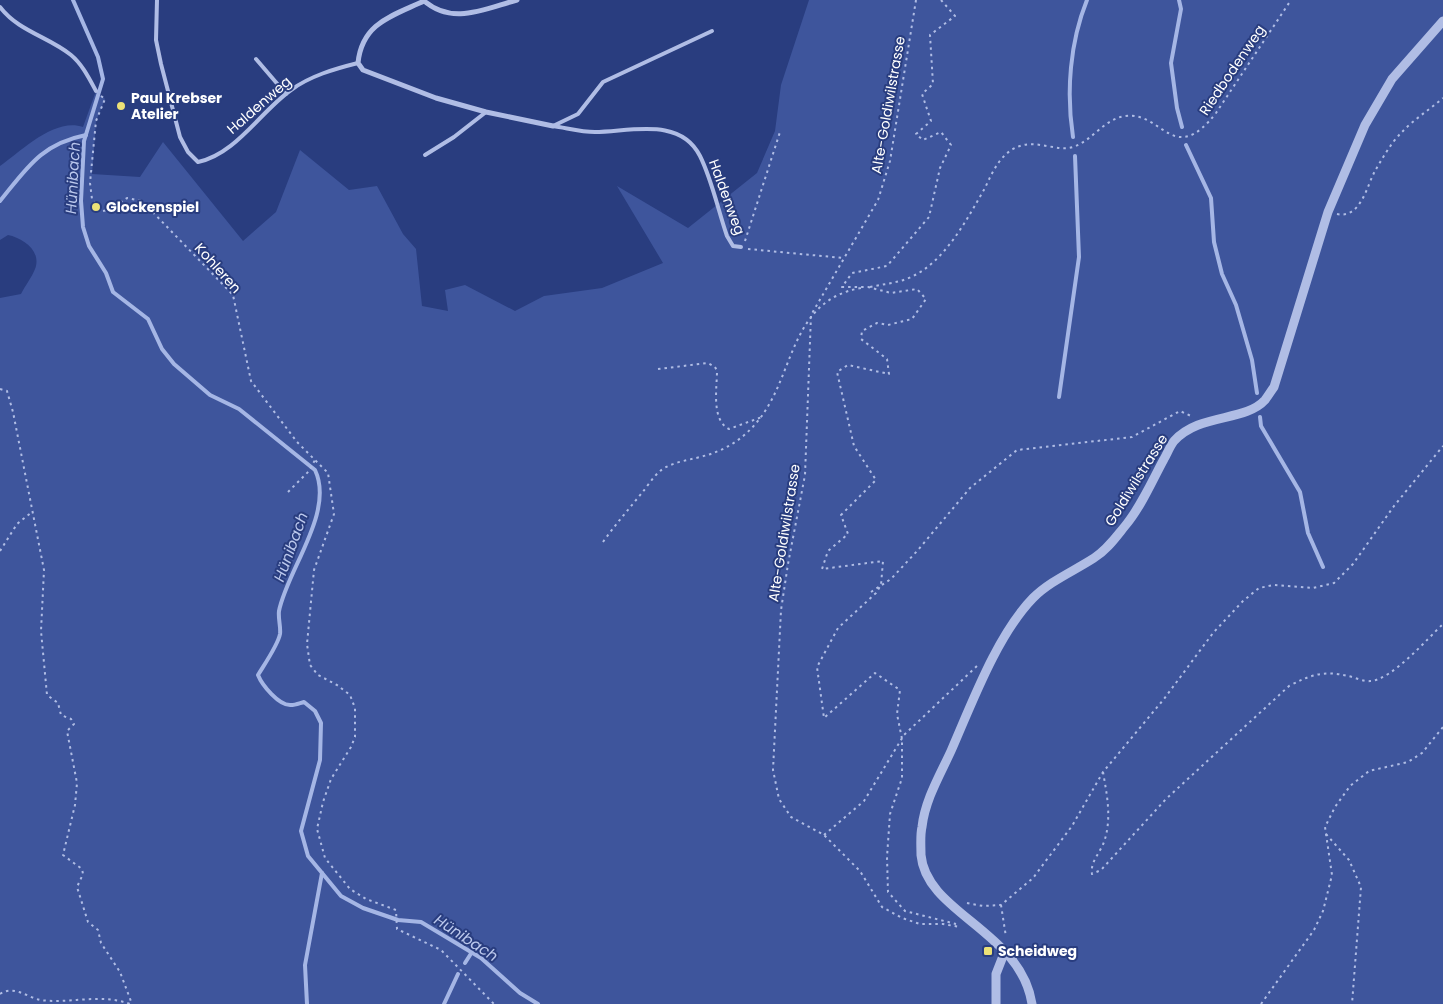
<svg xmlns="http://www.w3.org/2000/svg" width="1443" height="1004" font-family="Poppins,sans-serif">
  <rect width="100%" height="100%" fill="#293d7f"/>
  <path fill="#3e559c" d="M809,0H1443V1004H0V298L21,294C25,286 32,277 35,269C42,251 23,238 8,235L0,240V166C21,151 55,117 83,127L96,91L105,99L96,121L92,174L140,177L163,142L243,241L276,212L300,150L349,190L377,186L403,234L416,249L422,306L448,311L445,290L465,285L515,311L544,296L602,288L663,263L617,186L688,228L757,173L775,131L781,85Z"/>
  <g fill="none" stroke-linecap="round" stroke-linejoin="round">
    <g stroke="#a5b6e5" stroke-width="4">
      <path d="M73,0L98,57L103,79L84,141L81,201L83,227L89,246L106,273L113,292L148,319L162,349L174,364L210,395L239,409L315,470C335,512 287,570 279,611C278,619 281,627 280,634C278,645 264,665 258,675C262,685 279,706 291,705C295,705 300,703 304,702L315,711L321,723L320,760L301,831L308,856L341,896L363,908L398,920L421,922L481,958L520,993L538,1004"/>
      <path d="M1179,0L1181,9L1171,63L1177,108L1182,127"/>
      <path d="M1073,137C1066,92 1070,42 1087,0"/>
      <path d="M1186,145L1211,198L1214,242L1222,274L1236,305L1252,360L1257,393"/>
      <path d="M0,201C27,168 41,144 86,135"/>
      <path d="M1059,397L1079,257L1075,156"/>
      <path d="M1260,417L1261,426L1300,492L1308,533L1323,567"/>
      <path d="M465,963L472,952"/>
      <path d="M307,1004L305,965L322,873"/>
      <path d="M444,1004L458,974"/>
    </g>
    <g stroke="#b0bde5" stroke-width="2" stroke-dasharray="2.5 4" stroke-linecap="butt">
      <path d="M916,0L890,161L878,200L811,315L805,475L788,564L781,610L773,770L779,799L791,817L824,835L860,871L882,907L902,918L920,924H943L960,927"/>
      <path d="M941,0L955,16L930,35L933,84L922,94L931,121L916,134L923,140L941,132L951,145L940,168L929,217L887,266L852,273L842,287H868L891,293L917,289L926,299L912,319L888,325L877,323L862,331L861,339L887,359L889,374L848,365L837,372L854,446L876,480L841,515L848,534L828,551L822,569L883,561L881,585L876,593L838,628L817,667L824,718L875,673L900,690L897,714L902,739V778L890,814L887,857L888,892L905,911L956,924"/>
      <path d="M101,96L105,99L96,121L90,183L92,199L103,211L108,210L127,198L142,201L233,295L251,381L297,442L328,473L334,514L314,570L307,644L310,665L318,675L337,685L350,695L355,708V737L351,747L331,779L323,802L317,829L325,858L350,889L366,899L396,910L397,929L441,950L494,1004"/>
      <path d="M1337,214C1361,219 1367,185 1375,171C1382,159 1391,143 1401,133C1413,120 1429,110 1443,98"/>
      <path d="M745,241L780,132"/>
      <path d="M748,249L843,258"/>
      <path d="M870,287C884,284 898,283 911,277C945,262 967,219 985,188C993,171 1001,152 1020,146C1038,140 1058,152 1073,147C1092,141 1104,119 1125,116C1163,111 1173,168 1216,113L1291,0"/>
      <path d="M658,369L708,363L715,367L717,371C717,388 711,420 729,429L762,417"/>
      <path d="M0,389L7,391L13,412L44,570L41,631L47,695L58,703L61,715L71,719L74,724L67,731L77,783L75,805L63,855L82,869L83,874L77,887L88,922L98,930L101,943L120,972L132,1004"/>
      <path d="M288,492L309,471L315,460"/>
      <path d="M603,542C615,525 628,510 641,494C647,487 653,477 660,471C670,463 684,461 696,458C723,452 744,440 761,417C795,371 791,300 861,288"/>
      <path d="M0,551L17,524L32,512"/>
      <path d="M871,592L891,579L918,550L970,488L1017,450L1132,437L1180,411L1191,416"/>
      <path d="M1103,772C1107,795 1112,819 1104,842C1100,853 1090,862 1092,874L1101,870L1166,799L1289,686C1310,675 1324,670 1348,676C1354,677 1364,682 1370,681C1392,680 1427,639 1443,624"/>
      <path d="M1326,834L1349,860L1361,887L1352,1004"/>
      <path d="M824,835L864,801L904,735L977,666"/>
      <path d="M967,903L983,906L1001,905L1033,878L1072,826L1103,772L1164,699L1213,633L1243,601L1259,588L1274,585L1313,588L1334,583L1353,564L1394,506L1443,446"/>
      <path d="M1001,905L1006,937"/>
      <path d="M0,994C14,985 27,997 40,1000C70,1004 100,993 130,1004"/>
      <path d="M1261,1004L1314,930L1323,911L1332,875L1325,827L1335,807L1350,786L1369,771L1408,762L1422,753L1443,727"/>
    </g>
    <g stroke="#b0bde5" stroke-width="4">
      <path d="M157,0L156,40L161,64L180,137L188,152L198,162C236,154 260,112 291,90C310,76 334,69 358,63"/>
      <path d="M0,7C18,31 49,37 71,55C82,64 89,78 96,91"/>
      <path d="M256,59L286,94"/>
      <path d="M553,126C567,128 581,132 595,132C629,132 680,116 700,156C712,180 718,210 727,236L733,246L741,247"/>
      <path d="M553,126L578,114L603,82L712,31"/>
      <path d="M425,155L454,137L486,112"/>
    </g>
    <g stroke="#b0bde5" stroke-width="5">
      <path d="M423,0C452,26 484,9 517,0"/>
      <path d="M424,1C392,16 362,23 358,63L363,70L436,98L486,112L553,126"/>
    </g>
    <g stroke="#b0bde5" stroke-width="9">
      <path d="M996,1004V974L1005,951"/>
      <path d="M1032,1004C1021,931 926,913 921,855C921,846 920,835 922,827C925,800 940,775 951,751C972,703 997,635 1033,598C1050,581 1074,571 1094,558C1107,550 1116,537 1125,526C1141,507 1152,481 1164,459C1167,454 1170,446 1174,441C1199,413 1245,422 1265,400C1268,396 1271,391 1274,387L1328,212L1365,125L1392,79L1443,21"/>
    </g>
  </g>
  <g fill="#ece177" stroke="#293d7f" stroke-width="2">
    <circle cx="121" cy="106" r="5"/>
    <circle cx="96" cy="207" r="5"/>
    <rect x="983" y="946" width="10" height="10" rx="2.5"/>
  </g>
  <g text-anchor="middle" stroke-width="4" stroke-linejoin="round" paint-order="stroke">
    <g font-size="14" fill="#fff" stroke="#293d7f">
      <text transform="translate(1232 70) rotate(-56)" y="5">Riedbodenweg</text>
      <text transform="translate(259 105) rotate(-41)" y="5">Haldenweg</text>
      <text transform="translate(888 105) rotate(-80)" y="5">Alte-Goldiwilstrasse</text>
      <text transform="translate(727 197) rotate(70)" y="5">Haldenweg</text>
      <text transform="translate(218 268) rotate(48)" y="5">Kohleren</text>
      <text transform="translate(1136 480) rotate(-58)" y="5">Goldiwilstrasse</text>
      <text transform="translate(784 533) rotate(-81)" y="5">Alte-Goldiwilstrasse</text>
    </g>
    <g font-size="14" font-weight="bold" fill="#fff" stroke="#293d7f" text-anchor="start">
      <text x="131" y="103">Paul Krebser<tspan x="131" dy="16">Atelier</tspan></text>
      <text x="106" y="212">Glockenspiel</text>
      <text x="998" y="956">Scheidweg</text>
    </g>
    <g font-size="15" font-style="italic" fill="#bbc8ed" stroke="#293d7f">
      <text transform="translate(73 178) rotate(-87)" y="5">Hünibach</text>
      <text transform="translate(291 547) rotate(-70)" y="5">Hünibach</text>
      <text transform="translate(466 938) rotate(33)" y="5">Hünibach</text>
    </g>
  </g>
</svg>
